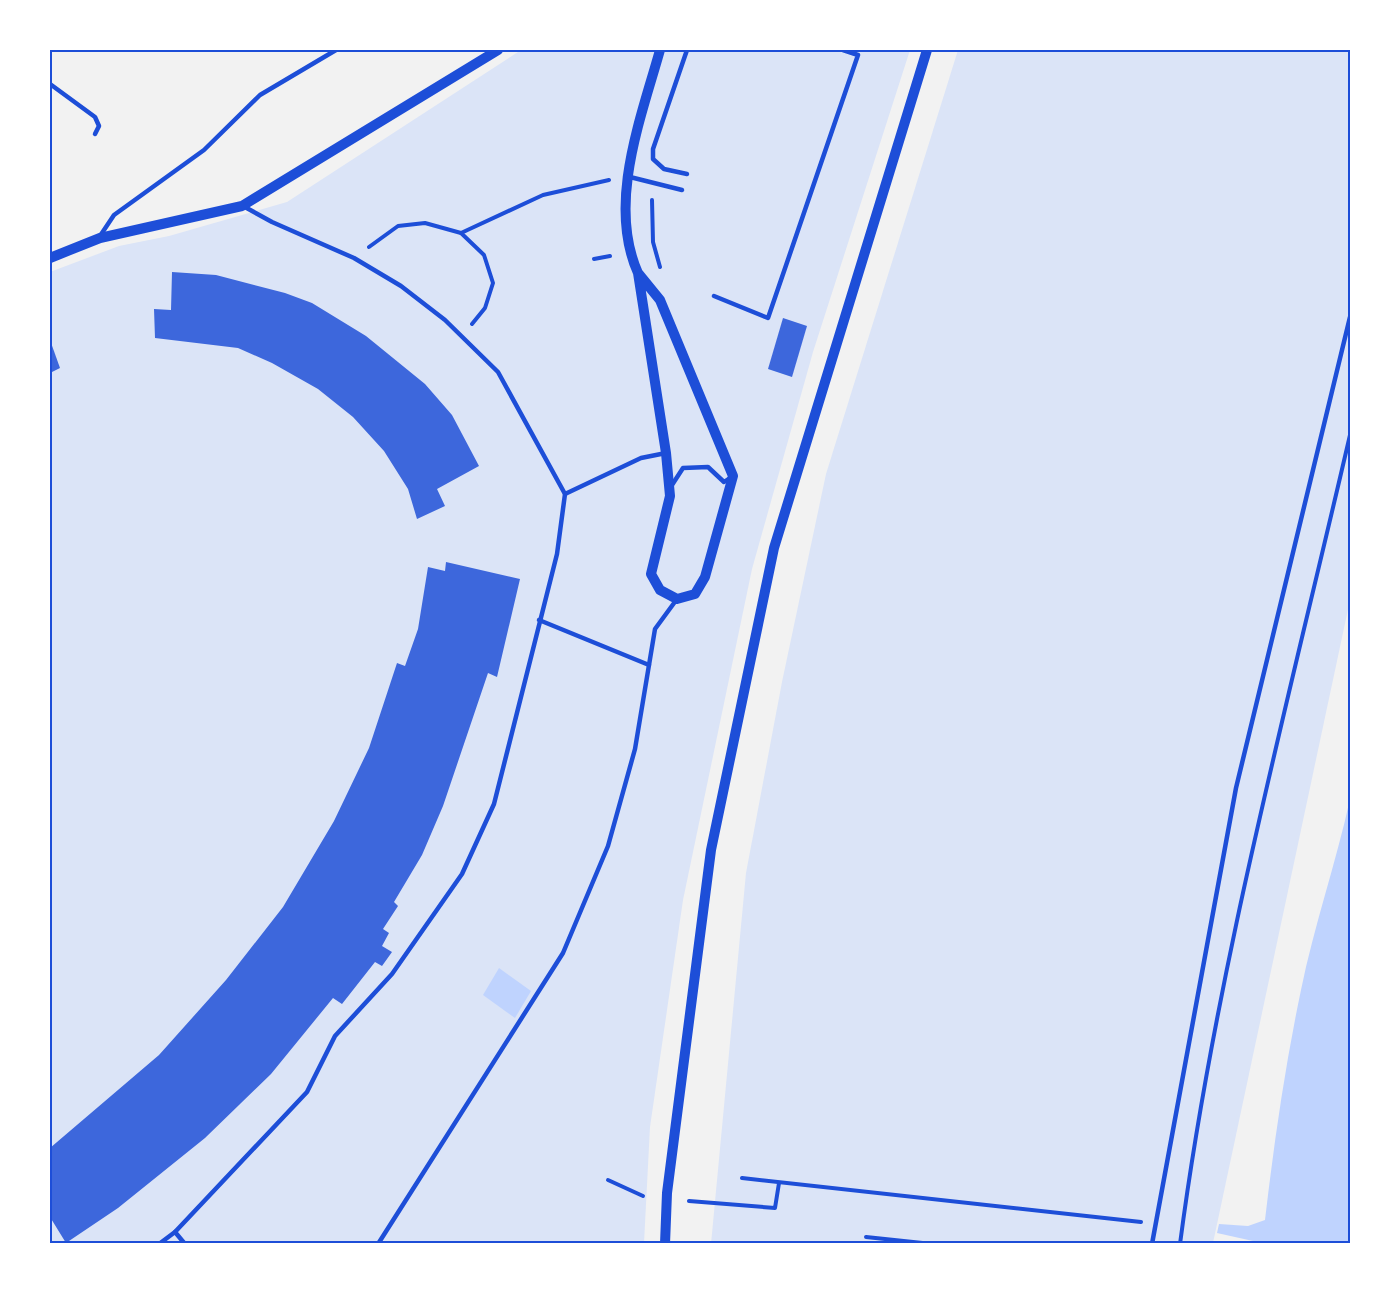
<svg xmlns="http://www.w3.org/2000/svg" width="1400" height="1293" font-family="'PT Sans Narrow',sans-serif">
  <rect width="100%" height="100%" fill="#f2f2f2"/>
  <g fill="#dbe4f7">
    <path d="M521,50H910L813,352L752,569L683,900L650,1127L644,1243H50V272L119,246L169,236L287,202Z"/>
    <path d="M958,50H1350V600L1213,1243L711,1244L746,873L782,682L826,474Z"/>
  </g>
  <g fill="#bfd3fe">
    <path d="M1350,799V1243H1262L1217,1233L1219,1224L1248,1226L1265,1220C1274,1143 1285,1066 1301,990C1314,926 1336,863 1350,799Z"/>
    <path d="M499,968L531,991L515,1018L483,995Z"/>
  </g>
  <g fill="#3d67dc">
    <path d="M172,272L216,275L285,293L312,303L366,336L425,384L452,415L479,466L437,489L445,506L417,519L408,489L384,451L353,417L318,389L272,363L238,348L155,338L154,309L171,310Z"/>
    <path d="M783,318L807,326L792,377L768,369Z"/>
    <path d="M50,340L60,368L50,373Z"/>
    <path d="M446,562L520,579L497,677L488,673L443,806L422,855L394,902L398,906L383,929L389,933L382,946L392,952L382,966L375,962L342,1004L333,998L271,1074L205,1138L118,1208L66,1243L50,1217V1148L159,1055L226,980L283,907L334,821L369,748L397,663L405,666L418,629L428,567L445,571Z"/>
  </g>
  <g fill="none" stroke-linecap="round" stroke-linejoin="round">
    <g stroke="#1d4ed8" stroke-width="4">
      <path d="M652,200L653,242L660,267"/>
      <path d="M461,233L543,195L609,180"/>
      <path d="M369,247L398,226L425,223L461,233L484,255L493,283L485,308L472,324"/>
      <path d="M594,259L610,256"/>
      <path d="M742,1178L1141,1222"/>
      <path d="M608,1180L643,1196"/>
      <path d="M689,1201L775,1208L779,1183"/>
      <path d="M866,1237L932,1244"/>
      <path d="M1180,1244C1216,970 1288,703 1350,435"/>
    </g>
    <g stroke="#1d4ed8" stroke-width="4.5">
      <path d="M687,50L653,149V159L664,169L687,174"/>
      <path d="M50,84L95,117L99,126L95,134"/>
      <path d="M630,177L682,190"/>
      <path d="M100,236L114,215L204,150L260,95L336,50"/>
      <path d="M714,296L768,318L858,55L843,50"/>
      <path d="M672,485L683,468L708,467L724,482L730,478"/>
      <path d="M565,494L641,458L666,453"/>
      <path d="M539,620L649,665"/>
      <path d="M175,1232L185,1244"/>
      <path d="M159,1244L175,1232L307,1092L335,1036L392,974L462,874L494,804L557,554L565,494L498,372L445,320L401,286L354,258L272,222L243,206"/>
      <path d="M378,1244L563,953L608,846L635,749L655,629L677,599"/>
      <path d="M1152,1244L1236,788L1350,317"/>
    </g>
    <g stroke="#1d4ed8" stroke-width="10">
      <path d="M50,258L100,238L242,206L498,50"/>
      <path d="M638,273L660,300L733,476L705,577L695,594L677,599L660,590L651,574L670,496L666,453L638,273C607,204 641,118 660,50"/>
      <path d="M665,1244L667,1193L711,850L774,548L927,50"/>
    </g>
  </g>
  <rect width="1400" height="1293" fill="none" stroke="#ffffff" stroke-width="102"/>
  <rect x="51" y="51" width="1298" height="1191" fill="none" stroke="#1d4ed8" stroke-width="2"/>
</svg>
